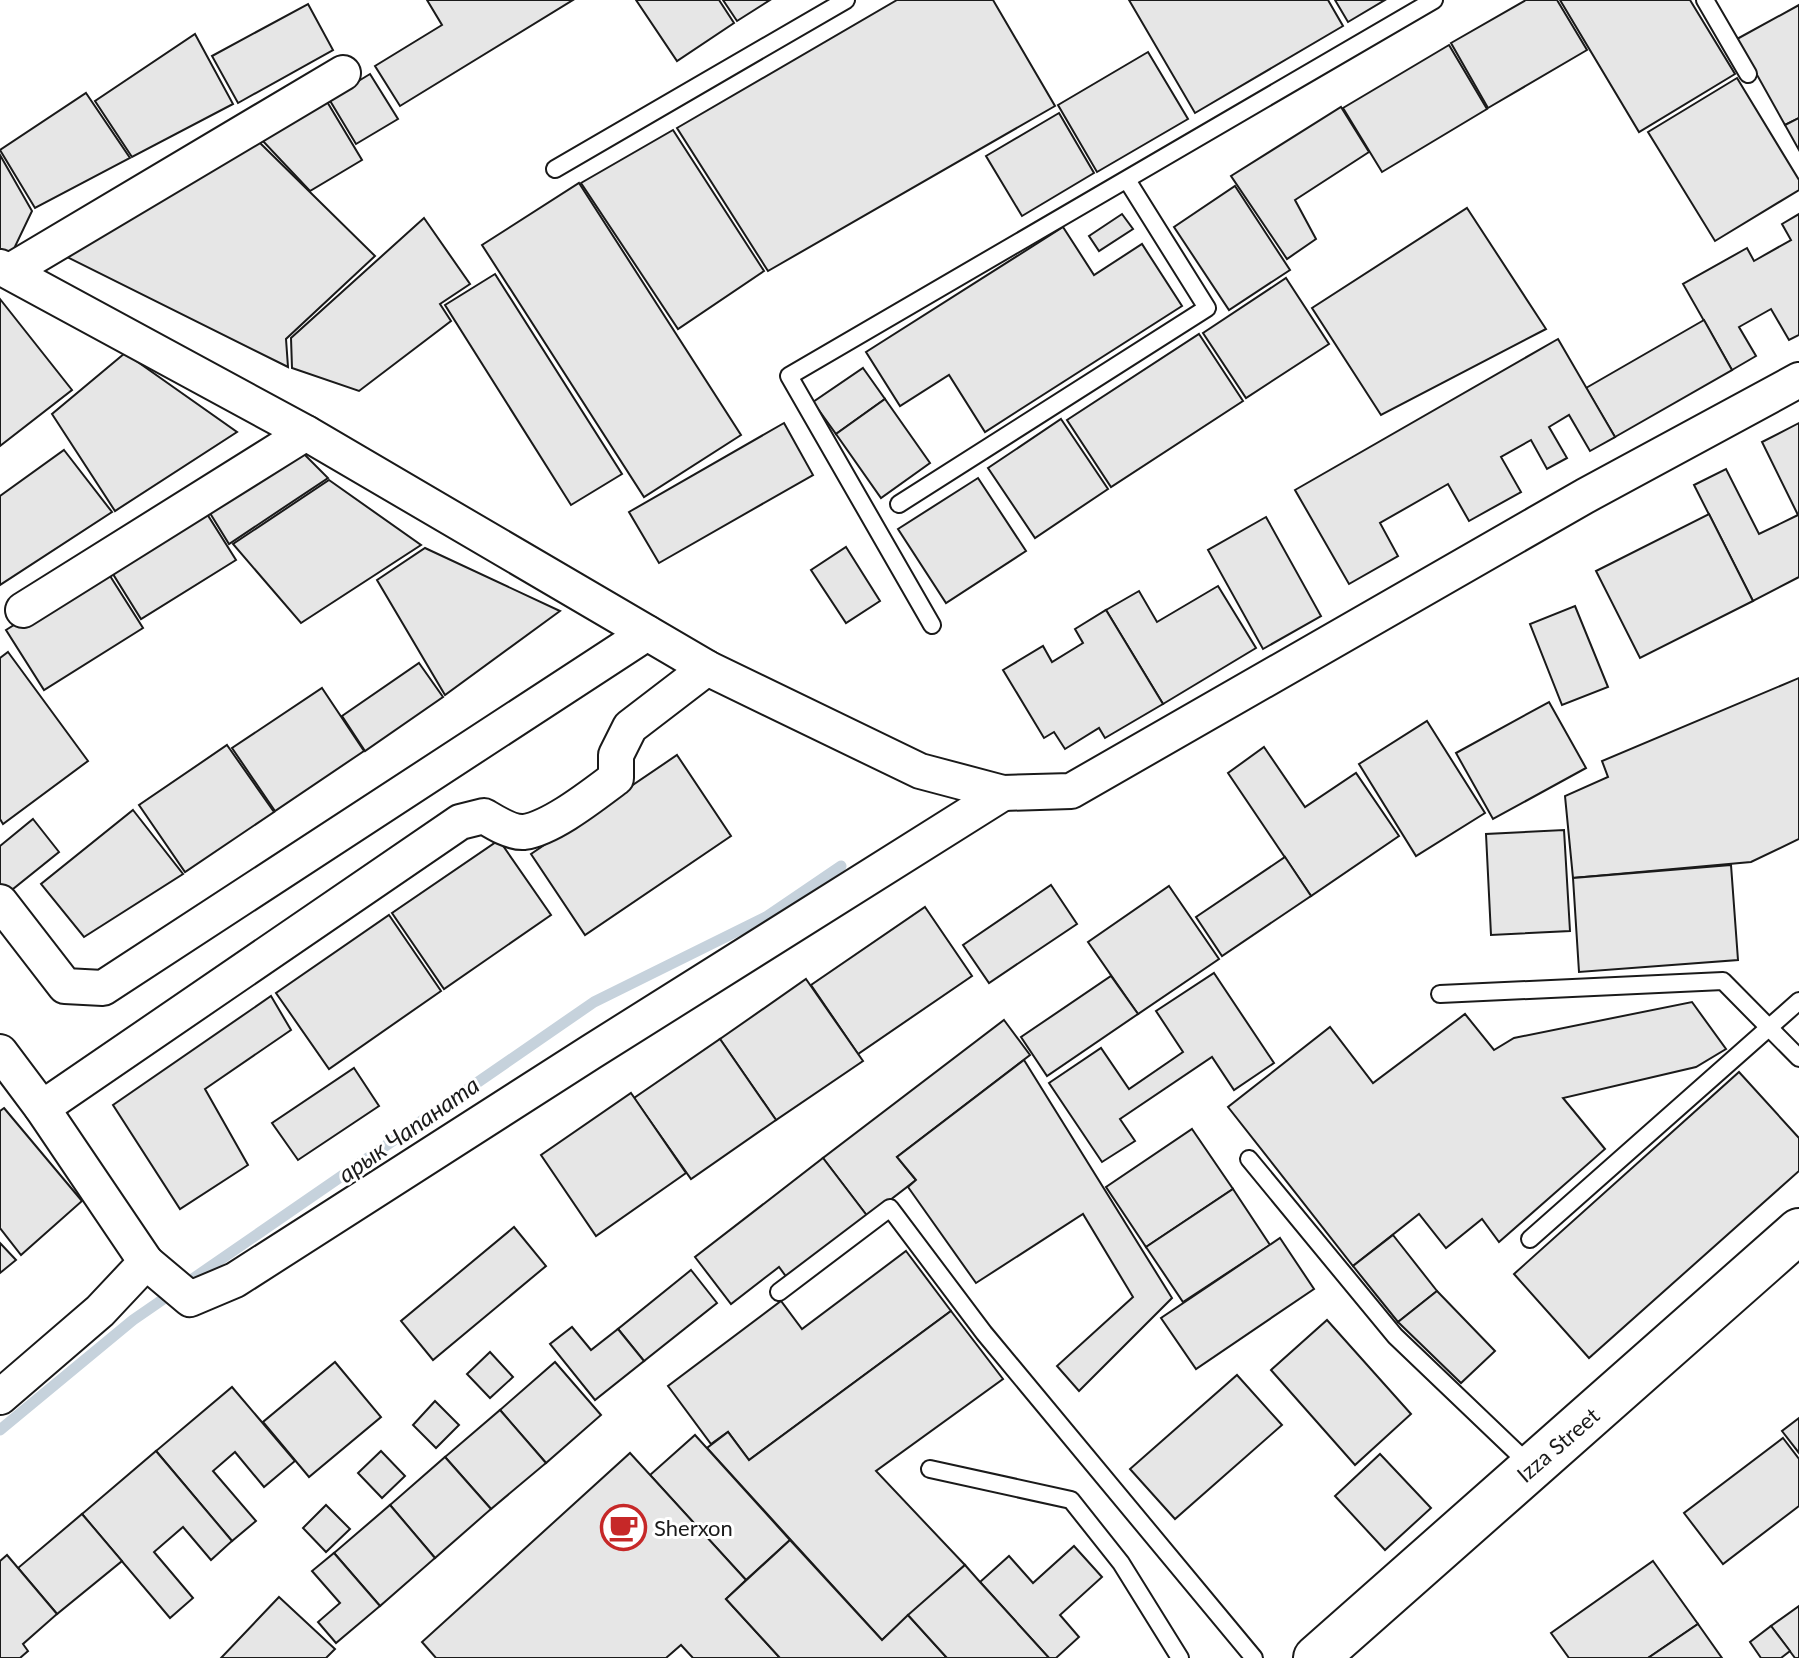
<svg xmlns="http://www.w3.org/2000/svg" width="1799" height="1658" font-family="Lato,sans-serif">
  <rect width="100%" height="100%" fill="#fff"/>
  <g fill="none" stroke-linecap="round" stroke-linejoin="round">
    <path stroke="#c6d2dc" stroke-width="11" d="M0,1430L133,1320L594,1002L766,917L841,866"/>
  </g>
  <g fill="#e6e6e6" stroke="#1a1a1a" stroke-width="2">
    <path d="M427,0H573L400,106L375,66L442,25Z"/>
    <path d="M636,0H719L734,23L677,61Z"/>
    <path d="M723,0H770L737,21Z"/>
    <path d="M897,0H993L1055,106L768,271L677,128Z"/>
    <path d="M1129,0H1328L1343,26L1195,113Z"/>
    <path d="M1335,0H1385L1348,22Z"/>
    <path d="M1526,0H1557L1587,50L1488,108L1451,43Z"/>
    <path d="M1560,0H1690L1735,74L1639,132Z"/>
    <path d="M308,4L333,50L238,103L212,56Z"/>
    <path d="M1799,5V118L1785,125L1737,39Z"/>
    <path d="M195,34L233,104L132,157L95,101Z"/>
    <path d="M1449,45L1487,109L1382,172L1343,108Z"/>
    <path d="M1148,52L1188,119L1097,172L1058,105Z"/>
    <path d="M370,74L398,119L356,144L329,99Z"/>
    <path d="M1737,78L1799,180V190L1715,241L1648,132Z"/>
    <path d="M86,93L130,158L35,208L0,150Z"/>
    <path d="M326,100L362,160L310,191L261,139Z"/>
    <path d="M1341,107L1369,152L1295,200L1316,239L1287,259L1231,176Z"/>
    <path d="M1059,113L1094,173L1022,216L986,156Z"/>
    <path d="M1799,118V150L1785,125Z"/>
    <path d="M673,130L764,271L678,329L581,183Z"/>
    <path d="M258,141L375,256L286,339L288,367L61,254Z"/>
    <path d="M0,155L32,211L10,257L0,252Z"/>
    <path d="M579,183L741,435L644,497L482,245Z"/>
    <path d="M1235,186L1290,270L1229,310L1174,227Z"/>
    <path d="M1467,208L1546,329L1381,415L1312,308Z"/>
    <path d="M1122,214L1133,229L1099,251L1089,236Z"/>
    <path d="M1799,214V335L1789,340L1771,309L1739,327L1756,356L1732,370L1683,284L1747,248L1754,261L1791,240L1782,224Z"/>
    <path d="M424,218L470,284L440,304L451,321L359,391L292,368L291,338Z"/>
    <path d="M1063,227L1094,275L1142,244L1182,306L985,432L949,375L900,406L866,352Z"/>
    <path d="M495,274L622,474L571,505L445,305Z"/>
    <path d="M1286,278L1329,344L1246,398L1203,333Z"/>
    <path d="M0,299L72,390L0,446Z"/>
    <path d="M1704,320L1732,370L1615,437L1586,388Z"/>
    <path d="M1199,334L1243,401L1111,487L1067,420Z"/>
    <path d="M1558,339L1615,437L1590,451L1569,415L1549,427L1567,458L1547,469L1531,440L1501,457L1521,492L1469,521L1448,484L1380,523L1398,556L1349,584L1295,490Z"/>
    <path d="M125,353L237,432L115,511L52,414Z"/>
    <path d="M863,368L885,399L836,434L813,402Z"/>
    <path d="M885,399L930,463L881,498L836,434Z"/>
    <path d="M1061,419L1108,489L1035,538L988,468Z"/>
    <path d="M784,423L813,475L659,563L629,512Z"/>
    <path d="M1799,423V577L1753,601L1694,485L1726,469L1759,534L1798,515L1762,442Z"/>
    <path d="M297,447L328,478L229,544L205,505Z"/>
    <path d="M64,450L112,512L0,585V496Z"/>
    <path d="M978,478L1026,551L946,603L898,529Z"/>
    <path d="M329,480L421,545L301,623L233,544Z"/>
    <path d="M202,506L236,560L141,619L108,566Z"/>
    <path d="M1709,514L1753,601L1640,658L1596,571Z"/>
    <path d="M1266,517L1321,616L1263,649L1208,550Z"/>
    <path d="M846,547L880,601L846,623L811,570Z"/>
    <path d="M425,548L560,611L445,695L377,580Z"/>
    <path d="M105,568L143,628L44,690L6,630Z"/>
    <path d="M1218,586L1256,648L1163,704L1106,610L1139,591L1157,622Z"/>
    <path d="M1575,606L1608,687L1562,705L1530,624Z"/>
    <path d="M1106,610L1163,704L1105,738L1099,728L1065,749L1054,732L1044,738L1003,670L1043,646L1052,662L1083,643L1075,629Z"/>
    <path d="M8,652L88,761L3,824L0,819V658Z"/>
    <path d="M419,663L443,697L365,751L342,716Z"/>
    <path d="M1799,678V839L1751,862L1573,878L1565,796L1608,777L1602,761Z"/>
    <path d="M322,688L364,751L275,811L232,748Z"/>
    <path d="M1549,702L1586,768L1493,819L1456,753Z"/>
    <path d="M1427,721L1485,813L1416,856L1359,764Z"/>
    <path d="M227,745L274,812L185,872L139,805Z"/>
    <path d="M1264,747L1305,807L1356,773L1399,836L1311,896L1228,773Z"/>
    <path d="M677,755L731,836L585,935L531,854Z"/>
    <path d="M133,810L183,874L84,937L41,884Z"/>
    <path d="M33,819L59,852L3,897L0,893V846Z"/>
    <path d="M1564,830L1570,931L1491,935L1486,834Z"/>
    <path d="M499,840L551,915L444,989L392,913Z"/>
    <path d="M1285,857L1311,896L1222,956L1196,917Z"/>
    <path d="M1731,865L1738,960L1579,972L1573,878Z"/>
    <path d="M1051,885L1077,924L989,983L963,945Z"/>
    <path d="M1169,886L1219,959L1138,1014L1088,942Z"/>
    <path d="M925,907L972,976L858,1054L811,985Z"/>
    <path d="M389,915L441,991L329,1069L276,993Z"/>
    <path d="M1214,973L1274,1063L1234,1090L1212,1057L1120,1119L1135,1141L1102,1162L1049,1083L1101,1048L1129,1089L1183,1052L1156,1011Z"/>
    <path d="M1111,976L1138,1014L1047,1076L1021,1037Z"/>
    <path d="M806,979L863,1061L776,1120L720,1039Z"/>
    <path d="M271,996L291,1030L205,1089L248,1165L180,1209L113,1105Z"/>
    <path d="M1692,1002L1726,1049L1696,1067L1563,1098L1605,1149L1499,1242L1482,1219L1446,1248L1419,1214L1353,1266L1228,1107L1330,1027L1373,1083L1465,1014L1494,1050L1514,1038Z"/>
    <path d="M1004,1020L1030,1055L897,1157L916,1180L868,1217L823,1158Z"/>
    <path d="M720,1039L776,1120L691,1179L634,1098Z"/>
    <path d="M1024,1060L1172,1298L1079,1391L1057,1366L1133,1297L1083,1214L976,1283L908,1187L916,1180L897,1157Z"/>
    <path d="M354,1068L379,1106L298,1160L272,1123Z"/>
    <path d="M1739,1072L1799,1138V1171L1589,1358L1514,1274Z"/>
    <path d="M631,1093L686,1173L596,1236L541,1155Z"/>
    <path d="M4,1108L82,1201L21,1255L0,1228V1111Z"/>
    <path d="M1192,1129L1233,1189L1146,1247L1106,1187Z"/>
    <path d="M823,1158L868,1217L788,1279L779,1267L731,1304L695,1257Z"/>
    <path d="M1233,1189L1270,1245L1183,1302L1146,1247Z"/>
    <path d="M514,1227L546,1266L433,1360L401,1321Z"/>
    <path d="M1393,1235L1437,1291L1398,1322L1353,1266Z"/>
    <path d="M1280,1238L1314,1289L1196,1369L1161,1318Z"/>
    <path d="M0,1243L16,1260L0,1273Z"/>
    <path d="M906,1251L951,1311L749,1460L728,1432L711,1444L668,1386L781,1301L802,1329Z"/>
    <path d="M691,1270L717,1303L644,1361L618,1329Z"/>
    <path d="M1437,1291L1495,1351L1461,1383L1398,1322Z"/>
    <path d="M951,1311L1003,1379L876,1471L965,1565L882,1640L707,1448L728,1432L749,1460Z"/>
    <path d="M1327,1320L1411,1414L1355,1465L1271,1370Z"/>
    <path d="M572,1327L591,1350L618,1329L644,1361L595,1400L550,1344Z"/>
    <path d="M490,1352L513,1377L490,1398L467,1374Z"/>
    <path d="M335,1362L381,1417L309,1477L263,1422Z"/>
    <path d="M555,1362L601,1415L546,1463L500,1410Z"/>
    <path d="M1237,1375L1282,1425L1175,1519L1130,1469Z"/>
    <path d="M232,1387L295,1461L264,1487L235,1452L213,1471L256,1521L232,1541L156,1451Z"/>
    <path d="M435,1401L459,1425L436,1448L413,1425Z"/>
    <path d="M500,1410L546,1463L491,1509L445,1457Z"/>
    <path d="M1799,1418V1453L1782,1431Z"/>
    <path d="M695,1435L790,1540L746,1580L650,1475Z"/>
    <path d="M1783,1438L1799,1459V1506L1723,1564L1684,1513Z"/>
    <path d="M156,1451L232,1541L211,1560L183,1527L154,1552L193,1598L170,1618L82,1514Z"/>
    <path d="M381,1451L405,1476L382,1498L358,1473Z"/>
    <path d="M630,1453L746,1580L726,1599L780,1658H693L681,1645L666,1658H436L422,1642Z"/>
    <path d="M1380,1454L1431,1508L1385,1550L1335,1496Z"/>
    <path d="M445,1457L491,1509L435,1558L390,1505Z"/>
    <path d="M326,1505L350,1529L326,1552L303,1528Z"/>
    <path d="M390,1505L435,1558L380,1606L334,1553Z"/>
    <path d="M82,1514L122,1561L57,1614L18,1568Z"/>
    <path d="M790,1540L882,1640L908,1615L947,1658H780L726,1599Z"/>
    <path d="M1074,1546L1102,1577L1060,1615L1079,1637L1056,1658H1049L980,1582L1009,1556L1033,1583Z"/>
    <path d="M334,1553L380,1606L336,1643L318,1622L340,1603L312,1571Z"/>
    <path d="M7,1555L57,1614L23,1644L28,1651L20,1658H0V1561Z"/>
    <path d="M1653,1561L1698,1624L1648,1658H1569L1551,1633Z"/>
    <path d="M965,1565L980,1582L1049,1658H947L908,1615Z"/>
    <path d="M279,1597L335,1649L326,1658H221Z"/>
    <path d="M1799,1606V1658H1795L1771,1626Z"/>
    <path d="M1698,1624L1722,1658H1648Z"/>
    <path d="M1771,1626L1790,1651L1781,1658H1761L1750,1642Z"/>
  </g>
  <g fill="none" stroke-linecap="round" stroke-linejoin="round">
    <defs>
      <g id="service">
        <path d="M1705,0L1748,74"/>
        <path d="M555,169L846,0"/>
        <path d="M899,504L1207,308L1127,180"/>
        <path d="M932,625L789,376L1434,0"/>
        <path d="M1440,994L1723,981L1799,1058"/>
        <path d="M1249,1159L1395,1336L1531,1466"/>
        <path d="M1530,1239L1799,1001"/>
        <path d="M779,1292L890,1208L984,1333L1254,1658"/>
        <path d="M930,1469L1071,1500L1121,1563L1180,1658"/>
      </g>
      <g id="minor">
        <path d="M0,267L306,433L707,668L920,771L1003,793L1071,791L1585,496L1799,380"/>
        <path d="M10,271L343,73"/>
        <path d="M23,610L306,433"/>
        <path d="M0,902L65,986L103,988L647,633"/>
        <path d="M0,1052L42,1108L146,1262L100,1311L0,1397"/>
        <path d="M42,1108L460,822L484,816C494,822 511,833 524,832C552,828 593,795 616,778V755L630,727L707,668"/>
        <path d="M146,1262L190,1299L235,1280L591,1052L1003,793"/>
      </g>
      <path id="secondary" d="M1316,1658L1799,1231"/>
    </defs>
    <use href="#service" stroke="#1a1a1a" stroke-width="20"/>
    <use href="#minor" stroke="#1a1a1a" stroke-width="38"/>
    <use href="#secondary" stroke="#1a1a1a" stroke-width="48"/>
    <use href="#service" stroke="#fff" stroke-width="16"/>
    <use href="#minor" stroke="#fff" stroke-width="34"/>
    <use href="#secondary" stroke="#fff" stroke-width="44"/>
  </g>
  <defs>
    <symbol id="cafe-ring" viewBox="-11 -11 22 22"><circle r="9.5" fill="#fff" stroke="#c62828" stroke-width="1.5"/><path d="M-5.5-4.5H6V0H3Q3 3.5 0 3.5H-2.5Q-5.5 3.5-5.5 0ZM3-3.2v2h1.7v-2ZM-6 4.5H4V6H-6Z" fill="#c62828"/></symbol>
  </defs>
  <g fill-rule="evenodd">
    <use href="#cafe-ring" x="598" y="1502" width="51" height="51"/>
  </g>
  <g text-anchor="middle" stroke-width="6" stroke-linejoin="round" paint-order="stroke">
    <g font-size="22" fill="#1a1a1a" stroke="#fff">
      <text transform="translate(1558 1445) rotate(-41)" y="8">Izza Street</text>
    </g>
    <g font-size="22" fill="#1a1a1a" stroke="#fff" text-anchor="start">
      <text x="654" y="1536">Sherxon</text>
    </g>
    <g font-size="24" font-style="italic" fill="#1a1a1a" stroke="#fff">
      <text transform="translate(409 1130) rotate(-35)" y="8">арык Чапаната</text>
    </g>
  </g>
</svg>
